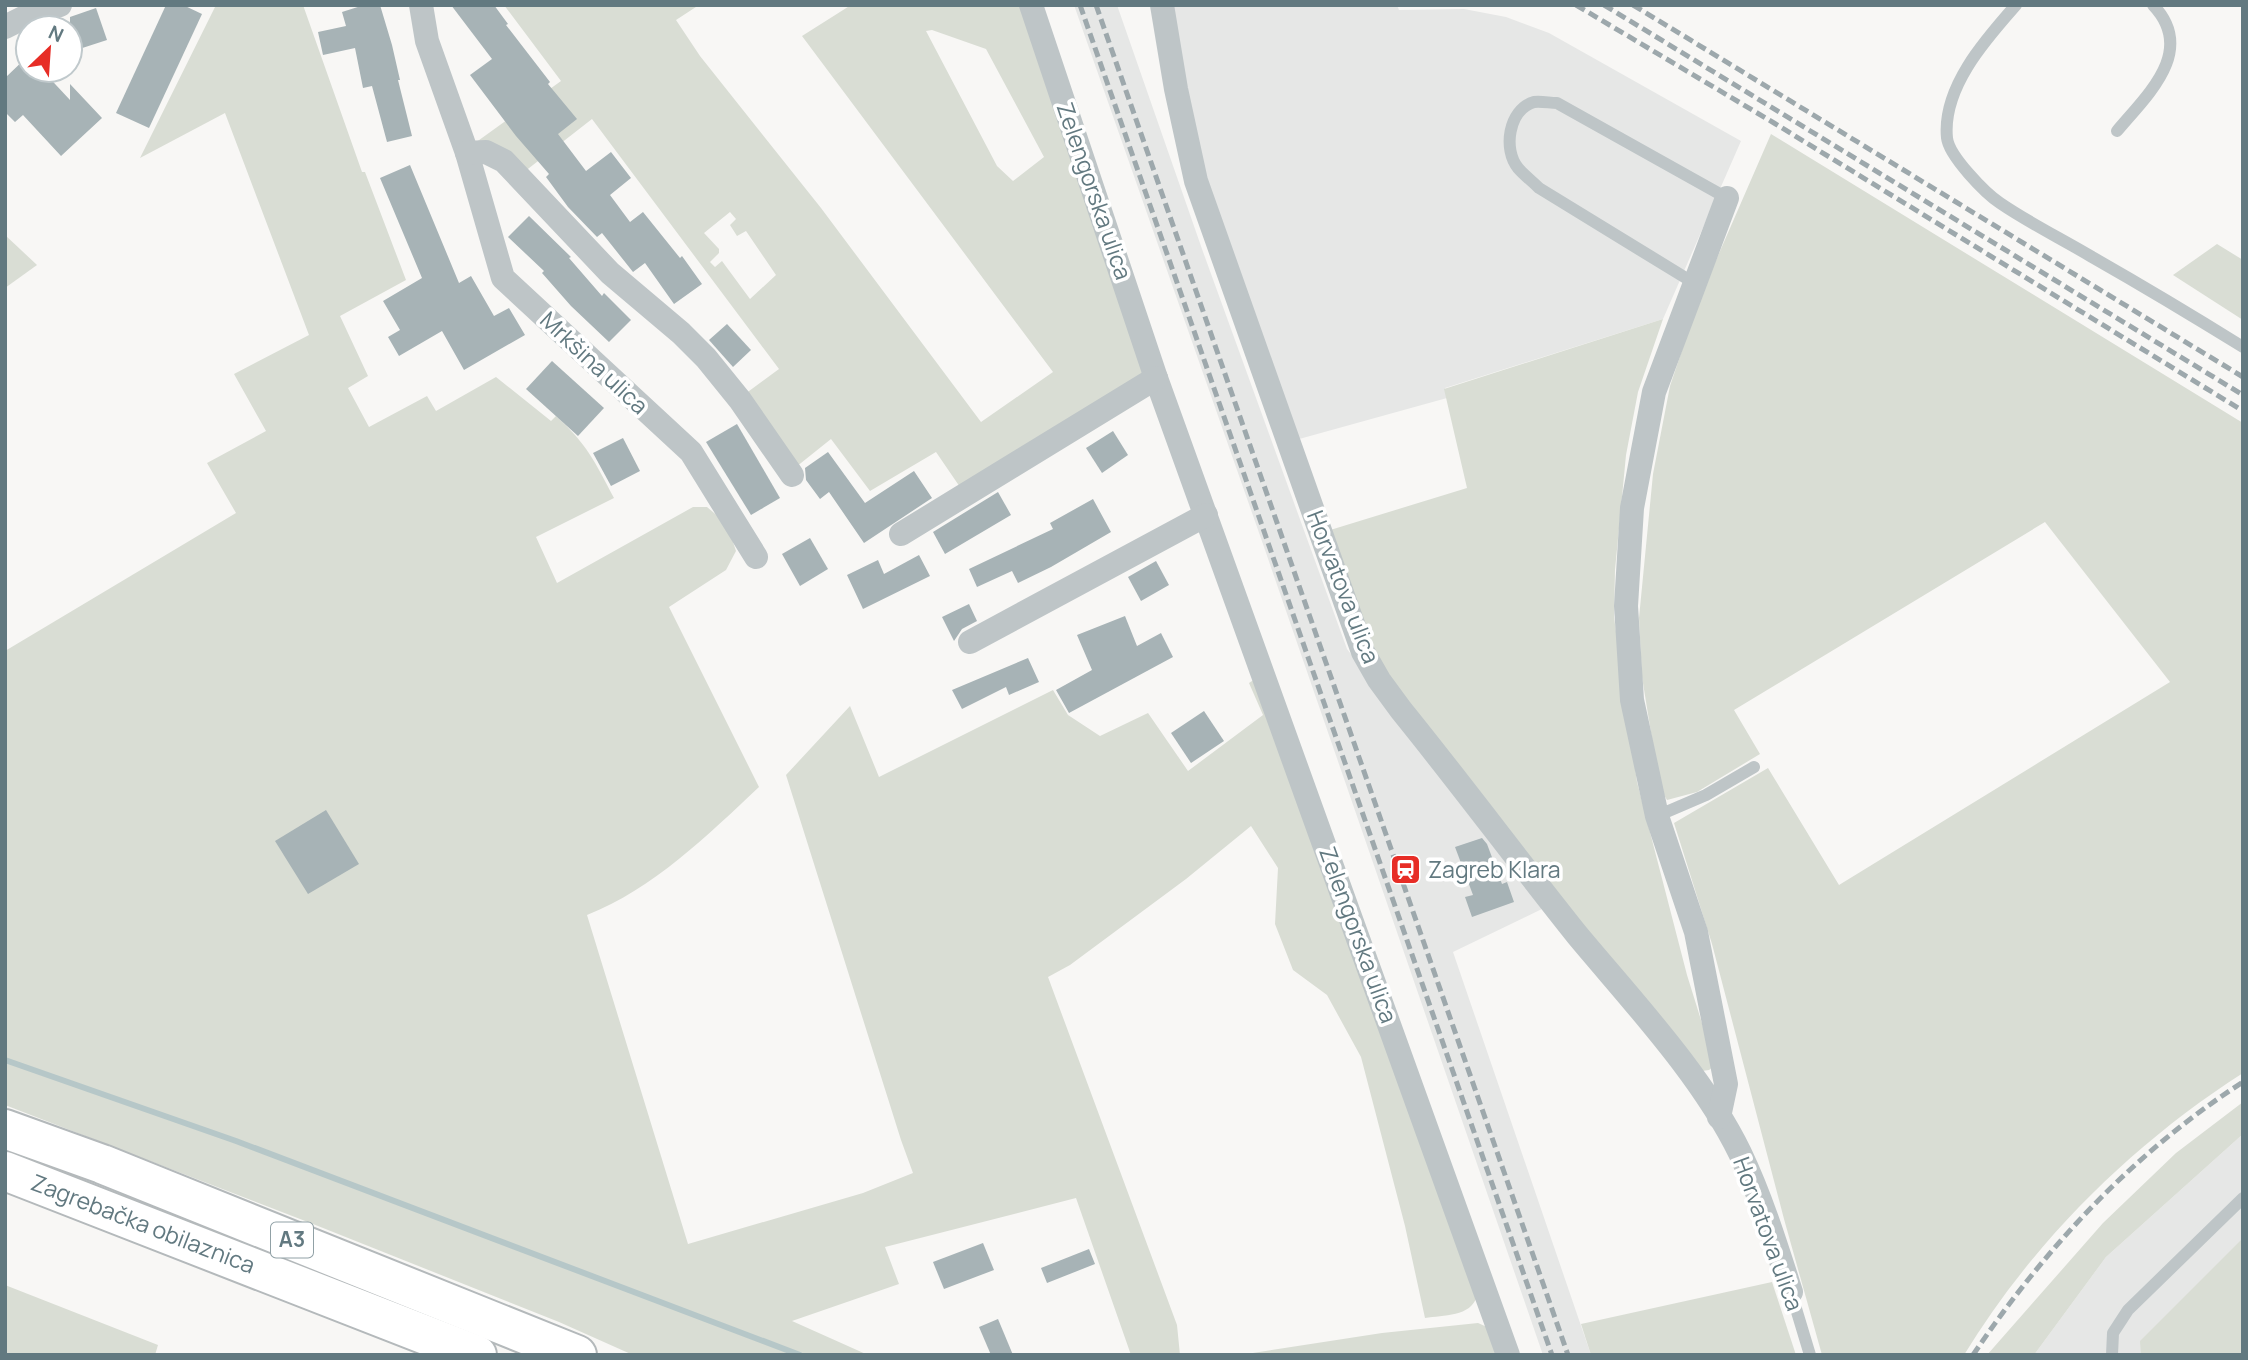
<svg xmlns="http://www.w3.org/2000/svg" width="2248" height="1360" font-family="Manrope,sans-serif">
  <rect width="100%" height="100%" fill="#f8f7f5"/>
  <g fill="#e6e7e6">
    <path d="M1074,5H1117L1202,249L1347,649L1490,833L1544,908L1453,952L1591,1355H1543L1264,547Z"/>
    <path d="M1168,5H1397L1399,10L1464,9L1506,17L1549,33L1741,141L1663,319L1445,388L1447,398L1292,441L1201,172Z"/>
    <path d="M2243,1134V1355H2034L2106,1257Z"/>
  </g>
  <g fill="#d9ddd4" fill-rule="evenodd">
    <path d="M216,5H303L362,172H365L406,280L340,316L368,376L348,388L369,427L427,396L436,411L496,377L551,421L556,416C587,444 595,462 614,498L536,537L557,583L693,507H707L727,524L736,551L726,570L669,607L759,787C708,835 653,889 587,915L688,1244L863,1193L913,1173L901,1140L786,775L850,706L879,777L1053,690L1068,715L1100,736L1148,713L1188,771L1263,715L1249,683L1255,679L1477,1296C1471,1317 1443,1315 1425,1318L1405,1226L1361,1057L1327,995L1293,970L1275,924L1278,868L1251,826L1186,879L1070,965L1048,977L1177,1325L1180,1355H1131L1076,1198L885,1247L899,1284L792,1321L868,1355H633L559,1322L313,1224L5,1105V651L236,513L207,463L266,431L234,374L309,335L225,113L140,158Z"/>
    <path d="M504,5H699L676,20L700,56L821,208L981,422L1053,372L802,36L851,5H1024L1146,363L1139,380L962,490L936,452L870,491L831,439L796,467L745,394L779,369L592,119L524,172L475,143L561,81ZM932,30L986,49L1044,157L1013,181L997,166L926,31ZM730,212L736,219L730,225L737,236L746,231L776,275L750,299L722,261L715,267L710,262L719,253V249L704,233Z"/>
    <path d="M1771,134L2243,423V1073C2132,1144 2033,1242 1964,1355H1822L1784,1219L1712,944L1674,823L1768,768L1839,885L2170,682L2045,522L1734,710L1760,754L1697,792L1667,800L1660,788L1642,677L1639,618L1653,474L1670,386L1700,297Z"/>
    <path d="M5,235L37,265L5,288Z"/>
    <path d="M2217,244L2243,260V320L2173,275Z"/>
    <path d="M1663,319L1638,392L1626,455L1615,570L1614,617L1637,782L1687,975L1715,1065L1709,1070L1695,1072L1374,657L1327,531L1467,488L1444,389Z"/>
    <path d="M2243,1102V1134L2106,1257L2034,1355H1987L2103,1223L2176,1153Z"/>
    <path d="M2243,1238V1355H2141L2140,1341Z"/>
    <path d="M1772,1282L1796,1355H1591L1581,1324Z"/>
    <path d="M5,1285L158,1345L155,1355H5Z"/>
    <path d="M1478,1323L1487,1327L1500,1355H1240L1382,1333Z"/>
  </g>
  <g fill="none" stroke-linecap="round" stroke-linejoin="round">
    <path stroke="#b6c7c8" stroke-width="6" d="M5,1060L236,1141L800,1355"/>
  </g>
  <g fill="#a7b3b6">
    <path d="M166,5H183L202,14L149,128L116,113Z"/>
    <path d="M364,5H380L392,45L400,80H398L412,136L387,142L372,86L363,88L355,48L323,55L318,32L346,26L342,12Z"/>
    <path d="M451,5H494L508,24L506,25L550,82L548,84L577,119L558,134L586,171L611,152L631,178L610,195L630,222L643,212L680,258L682,256L702,284L674,304L645,263L633,272L602,233L597,237L568,207L546,177L549,174L516,136L470,75L492,59Z"/>
    <path d="M96,8L107,40L70,52V17Z"/>
    <path d="M28,56V70H42L70,100V84L102,118L61,156L23,115L15,122L5,112V78Z"/>
    <path d="M410,165L459,283L471,276L494,316L509,308L525,335L464,370L442,331L399,356L388,337L400,330L383,301L422,278L380,178Z"/>
    <path d="M529,216L571,257L569,258L602,296L604,293L631,320L609,342L571,306L542,273L544,271L508,237Z"/>
    <path d="M727,324L751,350L733,367L709,340Z"/>
    <path d="M552,361L604,408L578,436L526,389Z"/>
    <path d="M737,424L780,498L751,515L706,442Z"/>
    <path d="M1113,431L1128,455L1102,473L1086,448Z"/>
    <path d="M623,438L640,471L611,486L593,453Z"/>
    <path d="M828,452L865,503L914,471L932,498L864,543L829,492L820,499L806,480L805,468Z"/>
    <path d="M998,492L1011,515L945,554L933,532Z"/>
    <path d="M1093,499L1111,532L1051,567L1018,583L1012,571L977,587L969,569L1053,529L1050,523Z"/>
    <path d="M810,538L828,569L800,586L782,554Z"/>
    <path d="M919,555L930,576L863,609L847,575L878,560L884,574Z"/>
    <path d="M1156,561L1169,585L1141,601L1128,577Z"/>
    <path d="M969,604L977,621L962,629L954,641L942,617Z"/>
    <path d="M1125,616L1137,646L1161,633L1173,657L1069,713L1056,690L1092,670L1077,635Z"/>
    <path d="M1028,658L1039,682L1009,695L1006,687L962,709L952,690Z"/>
    <path d="M1204,711L1224,741L1191,763L1171,733Z"/>
    <path d="M326,810L359,864L308,894L275,841Z"/>
    <path d="M1482,838L1487,844L1502,884L1507,882L1514,902L1472,917L1465,897L1473,895L1455,847Z"/>
    <path d="M983,1243L994,1270L944,1289L933,1262Z"/>
    <path d="M1089,1249L1095,1264L1047,1283L1041,1268Z"/>
    <path d="M998,1319L1013,1355H991L979,1327Z"/>
  </g>
  <g fill="none" stroke-linecap="round" stroke-linejoin="round">
    <defs>
      <g id="highway">
        <path d="M5,1129L102,1164L577,1355"/>
        <path d="M5,1171L477,1355"/>
      </g>
    </defs>
    <use href="#highway" stroke="#b4b9bb" stroke-width="42"/>
    <g stroke="#bec5c7" stroke-width="12">
      <path d="M2016,5C1985,40 1942,88 1947,138C1949,156 1985,193 2000,203C2029,223 2062,239 2092,257C2143,286 2193,316 2243,347"/>
      <path d="M2117,131C2147,95 2197,51 2153,5"/>
      <path d="M1694,283L1539,188C1532,181 1524,175 1518,168C1503,150 1508,110 1534,102C1541,101 1550,103 1557,103L1727,198"/>
      <path d="M1657,816L1706,795L1754,767"/>
      <path d="M1791,1292L1810,1355"/>
      <path d="M2112,1355L2113,1333L2128,1310L2243,1198"/>
    </g>
    <g stroke="#bec5c7" stroke-width="24">
      <path d="M421,5L427,41L467,153L503,278L691,452L756,557"/>
      <path d="M1031,5L1156,378L1508,1355"/>
      <path d="M1162,5L1176,89L1196,181L1363,652L1379,680L1401,710C1461,784 1518,861 1578,936C1633,1002 1702,1075 1740,1153C1761,1197 1776,1245 1791,1292"/>
      <path d="M5,27L39,10L60,5"/>
      <path d="M467,153L486,152L504,161L610,273L681,333L706,358L740,400L792,475"/>
      <path d="M901,534L1156,378"/>
      <path d="M970,642L1206,515"/>
      <path d="M1719,1117L1726,1084L1696,932L1657,816L1632,700L1626,606L1632,508L1654,392L1727,198"/>
    </g>
    <use href="#highway" stroke="#fff" stroke-width="38"/>
    <g stroke="#9da8ac" stroke-width="5" stroke-dasharray="10 5" stroke-linecap="butt">
      <path d="M1080,5L1552,1355"/>
      <path d="M1096,5L1568,1355"/>
      <path d="M1576,5L1774,123L2243,411"/>
      <path d="M1604,5L2243,395"/>
      <path d="M1633,5L2243,377"/>
      <path d="M1973,1355C2045,1248 2134,1152 2243,1082"/>
    </g>
  </g>
  <defs>
    <symbol id="station-square" viewBox="-11 -11 22 22"><rect x="-9" y="-9" width="18" height="18" rx="4" fill="#e72d26" stroke="#fff"/><path d="M-3-6H3Q5-6 5-4V2Q5 4 3 4L4.5 6H3L1.5 4h-3L-3 6H-4.5L-3 4Q-5 4-5 2V-4Q-5-6-3-6ZM-3.5-4v3h7v-3ZM-3.5 1v1.5H-2V1ZM2 1v1.5H3.5V1Z" fill="#fff"/></symbol>
  </defs>
  <g fill-rule="evenodd">
    <use href="#station-square" x="1388" y="852" width="35" height="35"/>
  </g>
  <g text-anchor="middle" stroke-width="7" stroke-linejoin="round" paint-order="stroke">
    <rect fill="#fff" stroke="#91a1a6" stroke-width="2" x="271" y="1222.5" width="42" height="35" rx="5"/>
    <g font-size="21" font-weight="bold" fill="#627980">
      <text x="292" y="1247">A3</text>
    </g>
    <g font-size="23" fill="#627980" stroke="#fff">
      <text transform="translate(1094 191) rotate(71)" y="8">Zelengorska ulica</text>
      <text transform="translate(594 363) rotate(43)" y="8">Mrkšina ulica</text>
      <text transform="translate(1343 587) rotate(69)" y="8">Horvatova ulica</text>
      <text transform="translate(1358 935) rotate(70)" y="8">Zelengorska ulica</text>
      <text transform="translate(143 1224) rotate(21)" y="8">Zagrebačka obilaznica</text>
      <text transform="translate(1768 1234) rotate(70)" y="8">Horvatova ulica</text>
    </g>
    <g font-size="23" fill="#627980" stroke="#fff" text-anchor="start">
      <text x="1428" y="878">Zagreb Klara</text>
    </g>
  </g>
  <rect width="2248" height="1360" fill="none" stroke="#627980" stroke-width="14"/>
  <g transform="translate(49 49) rotate(25)"><circle r="33" fill="#ffffff" stroke="#c0c9cc" stroke-width="2"/>
  <path d="M0-5L12 26L0 18L-12 26Z" fill="#e72d26"/>
  <text y="-10" font-size="19" font-weight="bold" text-anchor="middle" fill="#627980">N</text>
  </g>
</svg>
